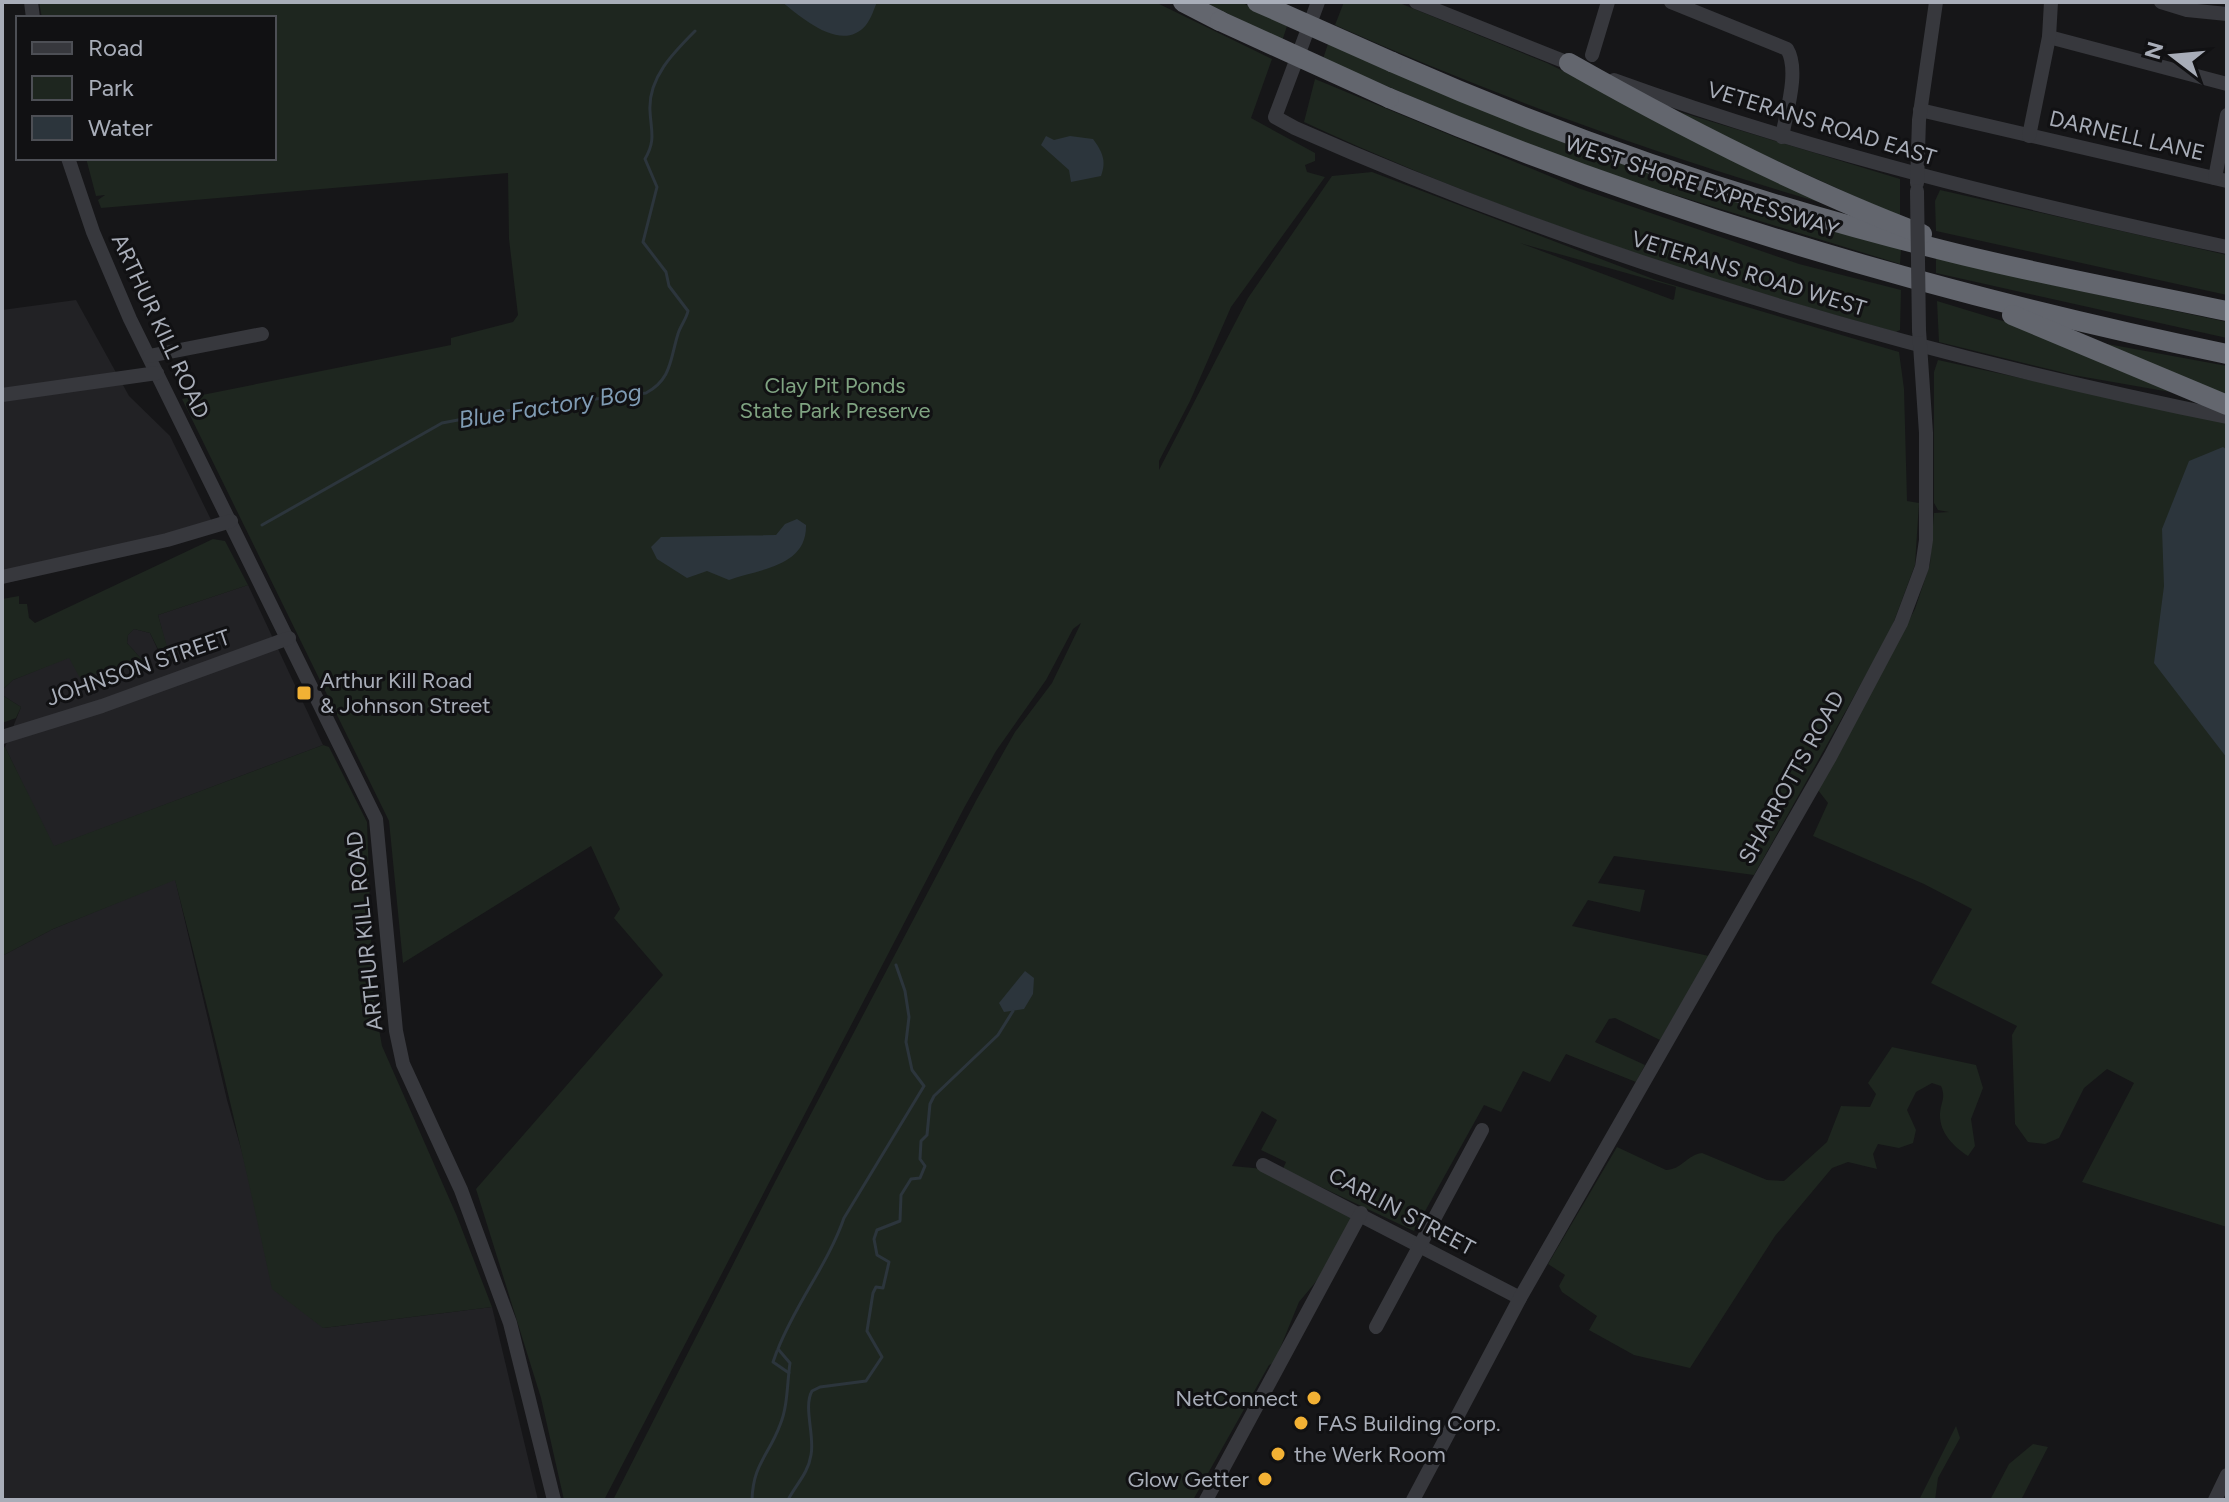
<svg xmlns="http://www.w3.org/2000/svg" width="2229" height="1502" font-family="Figtree,sans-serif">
  <rect width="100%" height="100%" fill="#161618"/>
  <g fill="#222225">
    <path d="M76,300L129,396L170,436L217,532L2,584V310Z"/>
    <path d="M248,585L323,745L53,847L5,747L21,707L2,695V690L13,680L69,657L144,662L127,643L128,635L134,629L150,633L162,659L169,657L158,615Z"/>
    <path d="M175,879L227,1100L246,1166L323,1328L492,1307L538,1500H2V956L53,929Z"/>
  </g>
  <g fill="#1e261f" fill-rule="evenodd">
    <path d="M39,2H1155L1272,59L1251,118L1315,153V161L1305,165L1307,172L1325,177L1231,307L1190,401L1159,461V470L1248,298L1332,176L1372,172L1656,280L1899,352L1904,389L1907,501L1919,503L1915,565L1890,632L1754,875L1614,856L1598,883L1645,890L1640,912L1588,900L1572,926L1709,956L1660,1040L1615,1018L1609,1019L1595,1042L1645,1065L1636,1082L1566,1054L1550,1082L1523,1071L1501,1112L1484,1105L1414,1231L1283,1169L1286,1162L1261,1150L1277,1120L1262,1111L1232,1166L1264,1169L1350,1217V1222L1324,1272L1299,1302L1274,1363L1269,1365L1193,1500H613L775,1182L977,799L1015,732L1052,683L1081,623L1073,629L1046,680L996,751L964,808L604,1500H564L541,1398L476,1189L663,975L614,918L620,909L591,846L403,963L389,821L182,399L451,345V338L513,322L518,315L509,239L508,173L101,208L98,200L105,195L96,196L86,158H274V18H42ZM1520,243L1676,287L1674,299L1673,300Z"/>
    <path d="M1205,2H1241L1287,26L1282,41Z"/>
    <path d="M1344,2H1397L1547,63L1832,206C1662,157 1497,97 1335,25Z"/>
    <path d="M1328,44L1901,249L1900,264L1633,182L1500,134L1323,59Z"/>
    <path d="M1315,79L1578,188L1799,264L1901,290L1900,330L1896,332C1694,277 1494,210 1304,122Z"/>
    <path d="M1680,112L1900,179V217L1679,116Z"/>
    <path d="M1940,190L2227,255V295L1936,231L1935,201Z"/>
    <path d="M1936,256L2057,286L2227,322V338L1936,273Z"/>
    <path d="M1937,301L2039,332L2170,392L2073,375L1939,342Z"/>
    <path d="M2102,343L2227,366V398Z"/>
    <path d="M1938,360L2227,423V1227L2082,1182L2134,1083L2107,1069L2084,1088L2059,1138L2045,1144L2028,1142L2015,1124L2012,1035L2017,1026L1931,983L1972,909L1924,884L1813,836L1828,803L1818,790L1915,609L1930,564L1934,513L1949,512L1938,510L1934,503V372Z"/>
    <path d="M213,539L225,541L248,585L158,615L170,657L163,659L150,633L134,629L128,635L127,643L144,662L80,678L69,658L13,680L2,690V599L19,596V604H27L29,618L35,623Z"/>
    <path d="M2,695L21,707L16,718L2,723Z"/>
    <path d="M323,745L329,747L367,822L373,995L382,1046L456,1214L492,1307L323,1328L272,1289C243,1152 210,1015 175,880L53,929L2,956V748L5,747L54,846Z"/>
    <path d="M1892,1047L1976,1065L1983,1088L1971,1119L1975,1146L1968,1156C1953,1146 1939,1132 1940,1113C1941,1102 1946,1097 1941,1086L1932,1083L1916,1092L1907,1110L1916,1130L1913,1143L1899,1148L1878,1144L1873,1154L1877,1169L1848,1162L1832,1168L1775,1236L1690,1368L1634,1355L1589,1330L1597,1316L1562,1292L1559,1286L1565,1275L1548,1264L1617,1147L1666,1170C1681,1170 1687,1155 1702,1153L1767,1180L1784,1181L1827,1142L1841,1106L1870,1107L1876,1094L1868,1083Z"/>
    <path d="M1956,1426L1960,1438L1938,1478L1935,1500H1919Z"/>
    <path d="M2033,1444L2048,1447L2021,1500H1990L2009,1464Z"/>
  </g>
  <g fill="#2c353c">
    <path d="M782,2H877C874,9 871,19 866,25C842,54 801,17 782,2Z"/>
    <path d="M1046,136L1054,140L1070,136L1093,139C1102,151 1107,161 1101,176L1071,182L1069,170L1041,145Z"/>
    <path d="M2223,447L2227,450V758L2154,663L2164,586L2162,529L2189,461Z"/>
    <path d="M797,519L806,525C807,567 759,569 729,580L707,571L687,578L657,559L651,547L661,537L776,535L785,524Z"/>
    <path d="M1025,971L1034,978L1033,994L1024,1009L1004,1012L999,1003Z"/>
  </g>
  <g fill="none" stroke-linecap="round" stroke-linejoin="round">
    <g stroke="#2c353c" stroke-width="3">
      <path d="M262,525L442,423L528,407L646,393C672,379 670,359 678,334C680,326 686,320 688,311L669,286L666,272L643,242L657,187L645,159C656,140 651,131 650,111C648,78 673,53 695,31"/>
      <path d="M777,1351L773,1362L789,1373"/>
      <path d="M752,1500C753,1464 769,1455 780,1425C788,1406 787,1383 790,1363L778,1349C796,1303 828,1264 844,1218L924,1086L912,1070L906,1042L909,1017L905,991L896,965"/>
      <path d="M788,1500C796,1484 808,1474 811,1455C815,1436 803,1407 812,1391L820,1387L866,1381L882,1357L867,1331L873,1293L876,1287L883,1288L889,1262L877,1255L874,1239L877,1230L900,1221L901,1195L911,1179L920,1178L925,1166L920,1159L921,1141L927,1135L930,1104L934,1096L998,1035L1013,1011"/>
    </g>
    <g stroke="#37383d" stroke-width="14">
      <path d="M31,2L33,18"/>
      <path d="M1318,2L1275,117L1295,128C1595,261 1907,352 2227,417"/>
      <path d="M1416,2L1576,66"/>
      <path d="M1671,2L1787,49C1800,70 1786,113 1782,137"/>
      <path d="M2161,2L2187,10L2227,14"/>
      <path d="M2049,37L2227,84"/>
      <path d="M1592,55L1608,2"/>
      <path d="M1614,80C1815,153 2019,202 2227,247"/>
      <path d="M1920,110L2227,181"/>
      <path d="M2029,136L2049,37L2051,2"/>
      <path d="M68,158L93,232L130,319L376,819L396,1031L403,1064L461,1190L510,1323L554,1500"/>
      <path d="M2215,178L2227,115"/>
      <path d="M1917,183L1919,120L1936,2"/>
      <path d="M149,356L262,334"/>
      <path d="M2,395L157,373"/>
      <path d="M2,577L167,540L231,521"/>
      <path d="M2,737L102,706L289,638"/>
      <path d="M1263,1165L1520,1298"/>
      <path d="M1376,1327L1482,1130"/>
      <path d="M1206,1500L1361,1213"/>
      <path d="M1413,1500L1520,1298L1830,757L1901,623L1922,567L1926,540V433L1919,330"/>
      <path d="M2215,1500L2227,1475"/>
    </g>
    <g stroke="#63666e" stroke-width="20">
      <path d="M1183,2L1220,21"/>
      <path d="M1392,62C1569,140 1755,204 1942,250C2036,274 2132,291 2227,311"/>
      <path d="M1569,63C1682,127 1800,188 1922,234"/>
      <path d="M1389,98C1658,212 1942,295 2227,354"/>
      <path d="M2012,315L2227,405"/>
    </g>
    <path stroke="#37383d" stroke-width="14" d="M1917,191L1919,330"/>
    <g stroke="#63666e" stroke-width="20">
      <path d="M1257,2L1392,62"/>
      <path d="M1220,21L1389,98"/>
    </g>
  </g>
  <g fill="#f2b134" stroke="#111113" stroke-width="3">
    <rect x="296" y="685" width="16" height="16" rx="4"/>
    <circle cx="1314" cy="1398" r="8"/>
    <circle cx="1301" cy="1423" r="8"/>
    <circle cx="1278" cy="1454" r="8"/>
    <circle cx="1265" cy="1479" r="8"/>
  </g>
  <g text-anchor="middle" stroke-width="6" stroke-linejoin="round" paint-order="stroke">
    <g font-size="22" fill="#a8adb8" stroke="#111113">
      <text transform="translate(1822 123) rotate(17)" y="8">VETERANS ROAD EAST</text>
      <text transform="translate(2127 135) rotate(13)" y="8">DARNELL LANE</text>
      <text transform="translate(1702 186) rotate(18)" y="8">WEST SHORE EXPRESSWAY</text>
      <text transform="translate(1749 273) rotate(17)" y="8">VETERANS ROAD WEST</text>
      <text transform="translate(161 326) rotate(65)" y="8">ARTHUR KILL ROAD</text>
      <text transform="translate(138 667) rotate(-19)" y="8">JOHNSON STREET</text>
      <text transform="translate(1791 777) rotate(-61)" y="8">SHARROTTS ROAD</text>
      <text transform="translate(364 931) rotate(-96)" y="8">ARTHUR KILL ROAD</text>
      <text transform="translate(1402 1211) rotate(28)" y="8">CARLIN STREET</text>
    </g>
    <g font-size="22" fill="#7fa381" stroke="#111113">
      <text x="835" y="393">Clay Pit Ponds<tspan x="835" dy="25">State Park Preserve</tspan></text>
    </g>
    <g font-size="22" fill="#a8adb8" stroke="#111113" text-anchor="start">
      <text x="320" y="688">Arthur Kill Road<tspan x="320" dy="25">&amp; Johnson Street</tspan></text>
      <text x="1298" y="1406" text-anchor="end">NetConnect</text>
      <text x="1317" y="1431">FAS Building Corp.</text>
      <text x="1294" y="1462">the Werk Room</text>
      <text x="1249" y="1487" text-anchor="end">Glow Getter</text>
    </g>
    <g font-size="24" font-style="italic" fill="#7f9bb3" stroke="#111113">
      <text transform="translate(550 406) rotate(-9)" y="8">Blue Factory Bog</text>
    </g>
  </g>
  <rect width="2229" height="1502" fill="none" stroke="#a8adb8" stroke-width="8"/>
  <rect x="16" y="16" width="260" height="144" fill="#111113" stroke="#4d4f55" stroke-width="2"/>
  <rect x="32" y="42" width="40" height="12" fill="#37383d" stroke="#4d4f55" stroke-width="2"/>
  <text x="88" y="56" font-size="24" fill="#a8adb8">Road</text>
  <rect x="32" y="76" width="40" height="24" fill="#1e261f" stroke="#4d4f55" stroke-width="2"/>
  <text x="88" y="96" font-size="24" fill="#a8adb8">Park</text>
  <rect x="32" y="116" width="40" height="24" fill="#2c353c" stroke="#4d4f55" stroke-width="2"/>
  <text x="88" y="136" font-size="24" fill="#a8adb8">Water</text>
  <g transform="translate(2173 56) rotate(286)" stroke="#111113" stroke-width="6" paint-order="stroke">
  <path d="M0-6L14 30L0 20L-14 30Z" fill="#a8adb8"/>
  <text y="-12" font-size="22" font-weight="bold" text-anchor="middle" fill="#a8adb8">N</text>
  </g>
</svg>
